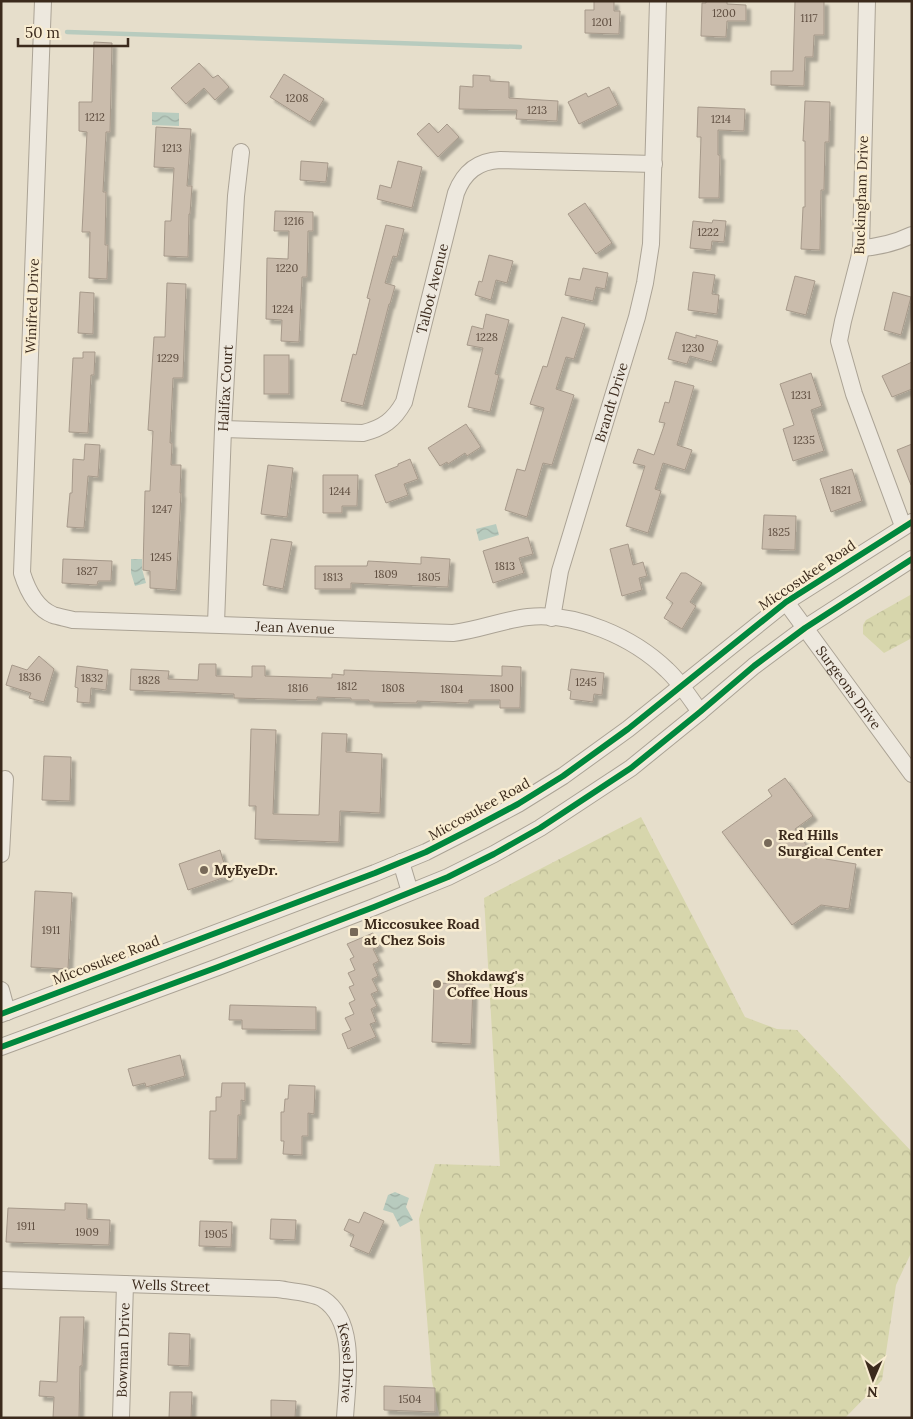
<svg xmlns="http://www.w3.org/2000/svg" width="913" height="1419" font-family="Lora,serif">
  <defs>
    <pattern id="forest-crowns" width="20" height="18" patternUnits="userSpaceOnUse" patternTransform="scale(1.25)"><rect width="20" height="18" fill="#d7d6ac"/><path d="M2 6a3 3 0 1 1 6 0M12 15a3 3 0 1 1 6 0" fill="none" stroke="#b9b893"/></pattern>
    <pattern id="water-waves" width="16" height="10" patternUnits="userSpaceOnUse" patternTransform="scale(1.25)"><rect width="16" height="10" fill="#b8cbbe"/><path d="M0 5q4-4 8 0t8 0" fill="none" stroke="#9faea3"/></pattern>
    <filter id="shadow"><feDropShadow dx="4.5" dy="4.5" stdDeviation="1" flood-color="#0004"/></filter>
  </defs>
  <rect width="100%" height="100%" fill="#e6decb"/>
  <g fill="url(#forest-crowns)">
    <path d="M912,594V638L884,653L863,634V625L866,620Z"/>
    <path d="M641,817L745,1017L777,1029L797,1030L912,1152V1251L896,1285L882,1380L845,1418H440L432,1381L419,1219L435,1164L500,1166L484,898Z"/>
  </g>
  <g fill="url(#water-waves)">
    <path d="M152,112L179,113V126L152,125Z"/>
    <path d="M496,524L499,535L479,541L476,529Z"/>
    <path d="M131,559H142V569L146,583L135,586L131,573Z"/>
    <path d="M395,1192L409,1198L406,1207L413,1220L400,1227L393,1213L383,1210L388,1195Z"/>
  </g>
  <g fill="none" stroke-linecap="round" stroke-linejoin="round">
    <path stroke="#b8cbbe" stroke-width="4.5" d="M67,32L520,47"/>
  </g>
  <g fill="#cabcac" stroke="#a6998a" filter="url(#shadow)">
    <path d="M594,1H614V11H620L619,34L585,33V10H594Z"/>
    <path d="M706,1H727V4L746,5V21H727L726,37L701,36L702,3H706Z"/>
    <path d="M795,1H824V35H814L813,57H805L804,86L771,85V71H793Z"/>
    <path d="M94,42L112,43L110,132H106L103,192H106L105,245H108L107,279L89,278L90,232H82L87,132L79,131V102H92Z"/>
    <path d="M199,63L213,78L218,75L229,87L215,100L204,88L186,104L171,88Z"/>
    <path d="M284,74L324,99L310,122L270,97Z"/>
    <path d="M473,75L490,76V81L509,82V98L558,101L557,121L516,119L517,110L459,109L460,86L473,87Z"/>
    <path d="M609,87L618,105L579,124L568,102L586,93L588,97Z"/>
    <path d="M805,101L830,102L829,142H825L824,190H821L820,250L801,249L803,207H805V141H803Z"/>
    <path d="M698,107L745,109L744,131L718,130V155H720L719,198H699L701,137H697Z"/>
    <path d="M429,123L438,133L447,124L459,137L438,157L417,134Z"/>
    <path d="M156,127L191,129L187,186H192L190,214H189L188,257L164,256L165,221H171L174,168L154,167Z"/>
    <path d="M301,161L328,163L326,182L300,180Z"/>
    <path d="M398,161L422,167L412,208L377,199L380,185L391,188Z"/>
    <path d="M585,203L612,243L596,254L568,214Z"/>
    <path d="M275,211L313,212V231H308L307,277H302L299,342L281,341L282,320L266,319L267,258L288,259L289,231H274Z"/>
    <path d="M713,220L726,221L724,242L712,241L711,250L690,248L693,221L712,223Z"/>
    <path d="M386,225L404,229L397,257L393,256L385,283L395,286L390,304H389L363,406L341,401L353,354L356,355L370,299L367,298Z"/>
    <path d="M489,255L513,261L507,283L496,280L491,300L475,295L479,281L482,282Z"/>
    <path d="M583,268L608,273L605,289L596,287L593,301L565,295L569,278L580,280Z"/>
    <path d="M693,272L715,275L712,294L719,295L717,314L688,310Z"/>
    <path d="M795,276L815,281L806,315L786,310Z"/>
    <path d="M167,283L186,284L183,378H173L170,443H172L171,465H181L180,493H181L176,590L150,588V571L143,570L145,491H150L153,431L148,430L154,337H165Z"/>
    <path d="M80,292L94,293L93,334L78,333Z"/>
    <path d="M893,292L911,297L901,335L884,330Z"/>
    <path d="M486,314L509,320L495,374L499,375L490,412L468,407L483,348L467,345L472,326L483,329Z"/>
    <path d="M562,317L585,324L574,359L566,357L556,389L574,395L552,465L543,463L527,517L505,510L517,469L525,471L544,408L530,404L543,366L547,367Z"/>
    <path d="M676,332L696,338V335L718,341L712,362L690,356L687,364L668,359Z"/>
    <path d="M83,352H95L94,375H91L88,433L69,432L73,358H83Z"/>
    <rect x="264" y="355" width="25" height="39"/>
    <path d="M912,362V389L892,397L882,376Z"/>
    <path d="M811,373L822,406L811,410L824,451L793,461L783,429L794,425L780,384Z"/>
    <path d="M675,381L694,386L677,445L692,450L685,470L663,463L655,489L661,491L648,533L626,526L645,466L633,463L638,449L654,455L665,423L659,422L665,402L669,403Z"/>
    <path d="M466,424L481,447L467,456L465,453L448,464L447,462L440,466L428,448Z"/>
    <path d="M85,444L100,445L98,477L88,476L84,528L67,527L70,493H72L73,459L84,460Z"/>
    <path d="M912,444V485H911L897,450Z"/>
    <path d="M410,459L418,479L404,484L408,495L386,503L375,475L398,466V464Z"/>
    <path d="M268,465L293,468L287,517L261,514Z"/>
    <path d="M852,469L862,501L831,512L820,479Z"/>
    <path d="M323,475H358L357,506H342V513H323Z"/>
    <path d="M764,515L796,516L795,550L762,549Z"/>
    <path d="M528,537L533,554L519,558L524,573L493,583L483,551Z"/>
    <path d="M271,539L292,542L283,589L263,585Z"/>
    <path d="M628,544L633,565L643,562L647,576L639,578L642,590L622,596L610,549Z"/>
    <path d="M421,557L450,559L448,587L351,583V589H315V566H367L368,561L421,564Z"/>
    <path d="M63,559L112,561L111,581H98L97,585L62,583Z"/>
    <path d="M681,573H686L702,583L690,602L696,606L682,629L664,618L673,603L666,598Z"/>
    <path d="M39,656L54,669L44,702L29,698L31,693L6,685L12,665L27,670Z"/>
    <path d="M199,664H216V676L252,677V666H265V676L332,678V674L344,675V670L502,676V666L521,667L520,708H500V700H469V703L417,701V703L369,702V700H351V698L317,697V700L234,698V694L130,690L131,669L169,671L168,679L198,680Z"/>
    <path d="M77,666L108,670L106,690L91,688L90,703L77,702L78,688L75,687Z"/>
    <path d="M571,669L604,673L602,695L594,694L593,702L570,699L571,691L568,690Z"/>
    <path d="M251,729L276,730L273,814L319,815L322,733L347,734L346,752L382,754L380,813L340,811L339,842L255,839L256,806H249Z"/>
    <path d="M44,756L71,757L70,801L42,800Z"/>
    <path d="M785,778L813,816L795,829L816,859L823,854L826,859L856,864L849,909L821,905L792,925L722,832L772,796L768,790Z"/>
    <path d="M220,850L228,876L188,890L179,864Z"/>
    <path d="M35,891L72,893L68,969L31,967Z"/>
    <path d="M373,933L379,947L373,949L379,961L373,964L378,976L372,979L378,991L371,994L377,1006L371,1009L376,1022L370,1024L376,1037L348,1049L342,1034L351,1030L345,1018L354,1014L349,1003L355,1000L349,987L354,985L348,973L355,970L350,959L354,957L347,944Z"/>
    <path d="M434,983L473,984L471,1044L432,1042Z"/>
    <path d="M230,1005L316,1007V1030L242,1029V1020H229Z"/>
    <path d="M180,1055L185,1076L146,1087L145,1083L133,1086L128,1069Z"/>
    <path d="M222,1083H245V1101L241,1100V1115H238L237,1159H209L210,1111H216V1097H221Z"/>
    <path d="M289,1085L315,1086L314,1114L308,1113V1136H302V1155L283,1154L284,1141H281V1112H284L285,1099H288Z"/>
    <path d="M65,1203L87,1204V1219L110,1220L109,1245L6,1242L8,1208L65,1210Z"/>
    <path d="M364,1212L384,1221L369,1254L350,1246L354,1235L344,1230L349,1219L359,1223Z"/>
    <path d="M271,1219L296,1220L295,1240L270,1239Z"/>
    <path d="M200,1221L232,1222L231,1247L199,1246Z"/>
    <path d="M60,1317H84L82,1366H80L79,1418H53L54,1397L39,1396L40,1381L57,1382Z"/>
    <path d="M169,1333L190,1334L189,1366L168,1365Z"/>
    <path d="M384,1386L435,1388V1412L384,1410Z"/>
    <path d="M170,1392H192L191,1418H169Z"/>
    <path d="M271,1400L296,1401L295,1418H271Z"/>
  </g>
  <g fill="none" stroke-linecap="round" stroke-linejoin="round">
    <defs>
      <g id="minor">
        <path id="s1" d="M43,1L22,573C27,589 36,608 53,615C59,617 66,618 73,620L453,633C479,630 502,620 528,617C576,612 633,637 667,670C680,682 690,698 700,712"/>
        <path d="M867,1L861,248L859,259L843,321L839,341L854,394L903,526"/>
        <path d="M861,248C879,247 895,243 912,235"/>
        <path id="s2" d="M223,429L363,433C383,428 394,420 404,402L456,193C464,172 478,161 500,160L654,164"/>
        <path id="s3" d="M786,602L912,774"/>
        <path id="s4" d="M552,618L560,571L637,317L645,283L651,244L658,1"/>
        <path id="s5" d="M216,624L223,429L236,196L241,152"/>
        <path d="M1,854L5,779"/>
        <path d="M401,862L410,892"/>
        <path d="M1,990L7,1012"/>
        <path d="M1,1014L375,873L426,852L471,829L518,804L563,776L628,729L786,602L912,522"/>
        <path d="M1,1047L218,967L374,907L448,877L494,854L540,828L631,768L700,712L754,666L805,628L912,559"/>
        <path id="s6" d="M1,1280L278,1289C290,1291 314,1293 323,1299C358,1322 347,1382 345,1418"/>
        <path id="s7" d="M121,1418L125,1284"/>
      </g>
    </defs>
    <use href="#minor" stroke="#aba395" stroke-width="18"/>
    <use href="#minor" stroke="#ede8de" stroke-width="16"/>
    <defs>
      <g id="cycleway">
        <path d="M1,1014L375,873L426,852L471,829L518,804L563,776L628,729L786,602L912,522"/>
        <path d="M1,1047L218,967L374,907L448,877L494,854L540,828L631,768L700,712L754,666L805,628L912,559"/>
      </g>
    </defs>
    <use href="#cycleway" stroke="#f8ecd1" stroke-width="9"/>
    <use href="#cycleway" stroke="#00873e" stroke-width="6"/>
  </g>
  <g fill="#776959" stroke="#f8ecd1" stroke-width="2">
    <circle cx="768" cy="843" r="5"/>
    <circle cx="204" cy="870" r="5"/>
    <rect x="349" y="927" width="10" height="10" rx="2.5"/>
    <circle cx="437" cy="984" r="5"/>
  </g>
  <g text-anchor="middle" stroke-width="5" stroke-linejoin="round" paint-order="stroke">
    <g font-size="11" fill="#5f4e40">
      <text x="724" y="17">1200</text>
      <text x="809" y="22">1117</text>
      <text x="602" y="26">1201</text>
      <text x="297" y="102">1208</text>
      <text x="537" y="114">1213</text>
      <text x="95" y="121">1212</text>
      <text x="721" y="123">1214</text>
      <text x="172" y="152">1213</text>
      <text x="294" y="225">1216</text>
      <text x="708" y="236">1222</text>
      <text x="287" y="272">1220</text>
      <text x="283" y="313">1224</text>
      <text x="487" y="341">1228</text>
      <text x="693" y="352">1230</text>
      <text x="168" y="362">1229</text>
      <text x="801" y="399">1231</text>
      <text x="804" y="444">1235</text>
      <text x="841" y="494">1821</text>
      <text x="340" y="495">1244</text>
      <text x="162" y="513">1247</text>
      <text x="779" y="536">1825</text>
      <text x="161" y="561">1245</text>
      <text x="505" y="570">1813</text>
      <text x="87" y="575">1827</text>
      <text x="386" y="578">1809</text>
      <text x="333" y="581">1813</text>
      <text x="429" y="581">1805</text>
      <text x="30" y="681">1836</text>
      <text x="92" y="682">1832</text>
      <text x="149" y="684">1828</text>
      <text x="586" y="686">1245</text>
      <text x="347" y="690">1812</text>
      <text x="298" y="692">1816</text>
      <text x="393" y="692">1808</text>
      <text x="502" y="692">1800</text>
      <text x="452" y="693">1804</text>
      <text x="51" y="934">1911</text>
      <text x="26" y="1230">1911</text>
      <text x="87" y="1236">1909</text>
      <text x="216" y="1238">1905</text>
      <text x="410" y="1403">1504</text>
    </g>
    <g font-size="14" fill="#3b2a1c" stroke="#f8ecd1">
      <text transform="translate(861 195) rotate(-88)" y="5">Buckingham Drive</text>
      <text dy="5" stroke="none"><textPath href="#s2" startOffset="310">Talbot Avenue</textPath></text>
      <text transform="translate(32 306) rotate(-88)" y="5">Winifred Drive</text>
      <text dy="5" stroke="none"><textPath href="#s5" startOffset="236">Halifax Court</textPath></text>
      <text dy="5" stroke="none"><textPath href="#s4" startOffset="224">Brandt Drive</textPath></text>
      <text transform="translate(807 575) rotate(-34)" y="5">Miccosukee Road</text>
      <text dy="5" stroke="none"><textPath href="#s1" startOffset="869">Jean Avenue</textPath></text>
      <text dy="5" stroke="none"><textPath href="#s3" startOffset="106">Surgeons Drive</textPath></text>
      <text transform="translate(479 809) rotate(-29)" y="5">Miccosukee Road</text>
      <text transform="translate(106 960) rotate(-21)" y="5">Miccosukee Road</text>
      <text dy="5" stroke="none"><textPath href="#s6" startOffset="170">Wells Street</textPath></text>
      <text dy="5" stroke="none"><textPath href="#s7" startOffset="68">Bowman Drive</textPath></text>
      <text dy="5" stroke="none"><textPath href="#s6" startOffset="395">Kessel Drive</textPath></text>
    </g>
    <g font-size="14" font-weight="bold" fill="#3b2a1c" stroke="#f8ecd1" text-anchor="start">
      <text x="778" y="840">Red Hills<tspan x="778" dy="16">Surgical Center</tspan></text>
      <text x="214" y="875">MyEyeDr.</text>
      <text x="364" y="929">Miccosukee Road<tspan x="364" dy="16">at Chez Sois</tspan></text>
      <text x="447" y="981">Shokdawg's<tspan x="447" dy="16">Coffee Hous</tspan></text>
    </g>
  </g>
  <rect width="913" height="1419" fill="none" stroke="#3b2a1c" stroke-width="5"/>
  <g transform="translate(873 1379) rotate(182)" stroke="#f8ecd1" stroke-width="4" paint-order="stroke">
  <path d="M0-4L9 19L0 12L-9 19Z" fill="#3b2a1c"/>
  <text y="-8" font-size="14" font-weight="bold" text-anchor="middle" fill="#3b2a1c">N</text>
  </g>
  <path d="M18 38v8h110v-8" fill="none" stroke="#3b2a1c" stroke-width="2.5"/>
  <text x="25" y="38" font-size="15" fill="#3b2a1c" stroke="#f8ecd1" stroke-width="4" paint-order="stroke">50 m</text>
</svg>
